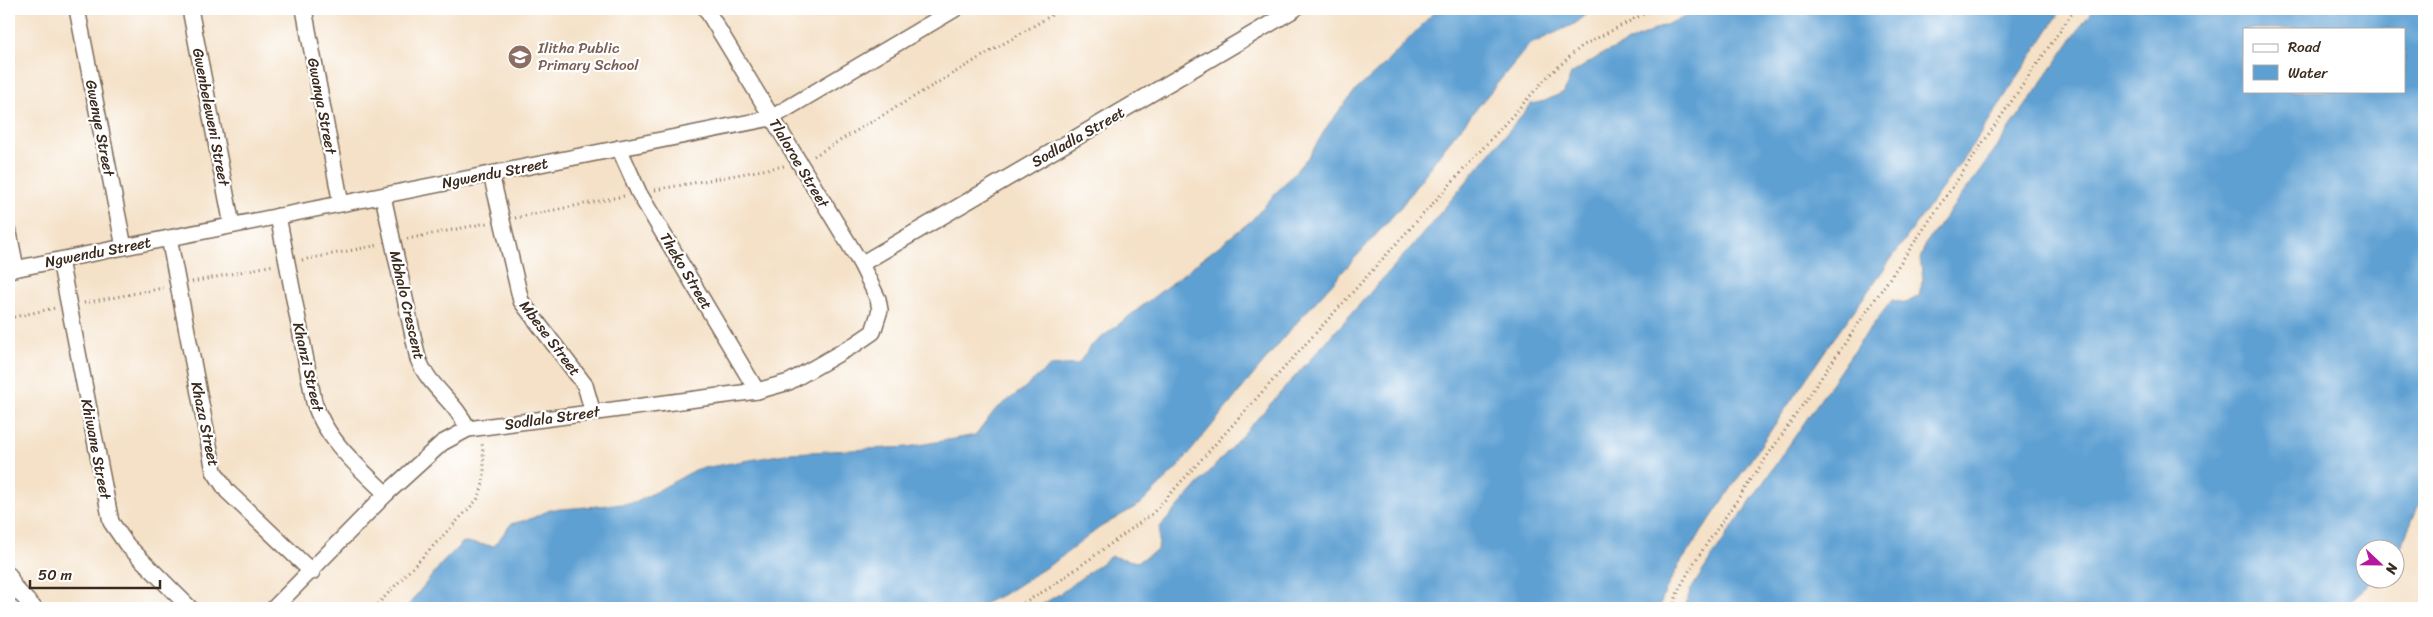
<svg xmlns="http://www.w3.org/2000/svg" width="2433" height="617" font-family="Sriracha,sans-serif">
  <rect width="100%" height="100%" fill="#fff"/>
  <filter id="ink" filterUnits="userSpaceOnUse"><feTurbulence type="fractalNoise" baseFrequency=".02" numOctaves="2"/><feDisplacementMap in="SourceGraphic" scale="10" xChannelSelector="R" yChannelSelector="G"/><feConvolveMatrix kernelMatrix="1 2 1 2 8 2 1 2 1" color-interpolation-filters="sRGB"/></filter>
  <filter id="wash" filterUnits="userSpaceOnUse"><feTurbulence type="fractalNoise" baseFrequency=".0096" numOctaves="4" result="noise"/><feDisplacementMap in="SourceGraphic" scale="20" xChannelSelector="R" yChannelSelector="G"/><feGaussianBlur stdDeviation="1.12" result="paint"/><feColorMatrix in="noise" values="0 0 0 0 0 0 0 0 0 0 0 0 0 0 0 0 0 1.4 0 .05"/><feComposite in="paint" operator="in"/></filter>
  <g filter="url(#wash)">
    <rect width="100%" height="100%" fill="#f4e1c7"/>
    <g fill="#5fa0d3" stroke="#4d6578" fill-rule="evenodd">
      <path d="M1437,9H1594L1576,23L1529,45L1444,148L1400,208L1291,329L1177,468L1142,503L1099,528L1056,561L1006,593L975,608H406L442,563L463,542L494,546L511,524L530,519L550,510L635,503L697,469L791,453L908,447L976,435L995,410L1022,390L1050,366L1078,364L1091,346L1251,221L1310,155L1328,125L1354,92L1385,64Z"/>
      <path d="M1701,9H2062L1971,148L1827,348L1679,565L1665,591L1659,608H1036L1061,593L1111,556L1137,562L1158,550L1160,527L1421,236L1531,104L1545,101L1564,92L1571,74L1604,53Z"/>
      <path d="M2093,9H2424V501L2418,507L2398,552L2396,555V550H2366V580H2374L2342,608H1685L1690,591L1710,560L1859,343L1892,300L1906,303L1919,296L1923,278L1920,259L1926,243L1980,171ZM2244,29H2404V91H2244Z"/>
    </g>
  </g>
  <g filter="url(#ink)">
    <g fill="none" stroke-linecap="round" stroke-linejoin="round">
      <defs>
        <g id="street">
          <path d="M77,9L124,247"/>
          <path d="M190,9L232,225"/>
          <path d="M304,9L341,204"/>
          <path d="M619,148L639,193L757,391"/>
          <path d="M491,174L521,301L585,385L593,413"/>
          <path d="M383,196L418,359C429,387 456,402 468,429"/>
          <path d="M278,216L314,402C326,440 358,466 386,494"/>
          <path d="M9,233L16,268"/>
          <path d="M169,238L214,471L227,491L312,572"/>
          <path d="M60,260L111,522L127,545L190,608"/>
          <path d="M861,264L1295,9"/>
          <path d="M9,270L771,118L955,9"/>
          <path d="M9,575L14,587L34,608"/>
          <path d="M274,608L386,494L442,443L468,429L757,391L789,382L854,345L873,332L880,310L878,299L861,264L706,9"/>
        </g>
      </defs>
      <use href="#street" stroke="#7c6a59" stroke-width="18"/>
      <g stroke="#7c6a59" stroke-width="3" stroke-dasharray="1 4" stroke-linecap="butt">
        <path d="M814,156L1062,9"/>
        <path d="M655,190L784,166"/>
        <path d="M515,218L624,196"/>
        <path d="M407,239L487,223"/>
        <path d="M302,260L379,245"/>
        <path d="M192,282L274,265"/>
        <path d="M84,303L163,288"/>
        <path d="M9,318L55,308"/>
        <path d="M374,608L477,500C487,481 484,464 482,443"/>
        <path d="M1015,608L1051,587L1152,514L1549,75L1582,46L1653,9"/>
        <path d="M1673,608L1678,591L1693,564L2075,9"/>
      </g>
      <use href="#street" stroke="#fff" stroke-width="15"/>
    </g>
  </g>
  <defs>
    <symbol id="school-disc" viewBox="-11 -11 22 22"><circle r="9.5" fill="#8d6e63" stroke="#fff"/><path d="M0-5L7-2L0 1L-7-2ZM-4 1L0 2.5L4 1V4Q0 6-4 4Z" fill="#fff"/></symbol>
  </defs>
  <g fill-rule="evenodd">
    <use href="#school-disc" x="506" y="43" width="28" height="28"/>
  </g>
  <g text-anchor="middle" stroke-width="4.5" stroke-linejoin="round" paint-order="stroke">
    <g font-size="15" fill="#785e54" stroke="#fff" text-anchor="start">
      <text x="538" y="53">Ilitha Public<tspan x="538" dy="17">Primary School</tspan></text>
    </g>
    <g font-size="15" fill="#3b2a1e" stroke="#fff">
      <text transform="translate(322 106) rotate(79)" y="5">Gwanya Street</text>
      <text transform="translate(211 117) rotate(79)" y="5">Gwenbeleweni Street</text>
      <text transform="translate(100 128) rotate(79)" y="5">Gwenye Street</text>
      <text transform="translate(1078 137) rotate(-30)" y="5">Sodladla Street</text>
      <text transform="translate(799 163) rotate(59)" y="5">Tlaloroe Street</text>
      <text transform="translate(495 173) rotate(-11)" y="5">Ngwendu Street</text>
      <text transform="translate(98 252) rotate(-11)" y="5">Ngwendu Street</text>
      <text transform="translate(686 271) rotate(59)" y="5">Theko Street</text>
      <text transform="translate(407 305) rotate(77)" y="5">Mbhalo Crescent</text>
      <text transform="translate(550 338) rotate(53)" y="5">Mbese Street</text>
      <text transform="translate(308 367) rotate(77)" y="5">Khanzi Street</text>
      <text transform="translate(552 418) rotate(-8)" y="5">Sodlala Street</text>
      <text transform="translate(205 424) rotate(78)" y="5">Khaza Street</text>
      <text transform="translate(96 449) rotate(79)" y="5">Khiwane Street</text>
    </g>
  </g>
  <rect width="2433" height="617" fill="none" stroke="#fff" stroke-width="30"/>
  <rect x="2243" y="28" width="162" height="65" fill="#ffffff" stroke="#b1aaa5"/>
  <rect x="2253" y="44" width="25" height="8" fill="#ffffff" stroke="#b1aaa5"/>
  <text x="2288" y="52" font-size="15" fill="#3b2a1e">Road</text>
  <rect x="2253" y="65" width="25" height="15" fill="#5fa0d3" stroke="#b1aaa5"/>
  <text x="2288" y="78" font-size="15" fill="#3b2a1e">Water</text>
  <g transform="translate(2380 564) rotate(112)"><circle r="24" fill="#ffffff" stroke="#b1aaa5"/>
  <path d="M0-4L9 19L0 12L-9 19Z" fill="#b5179e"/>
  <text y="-8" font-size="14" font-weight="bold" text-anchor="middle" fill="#3b2a1e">N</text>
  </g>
  <path d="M30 580v8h130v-8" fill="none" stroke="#3b2a1e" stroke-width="2.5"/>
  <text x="38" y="580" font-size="15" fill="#3b2a1e" stroke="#ffffff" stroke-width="4" paint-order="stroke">50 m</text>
</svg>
